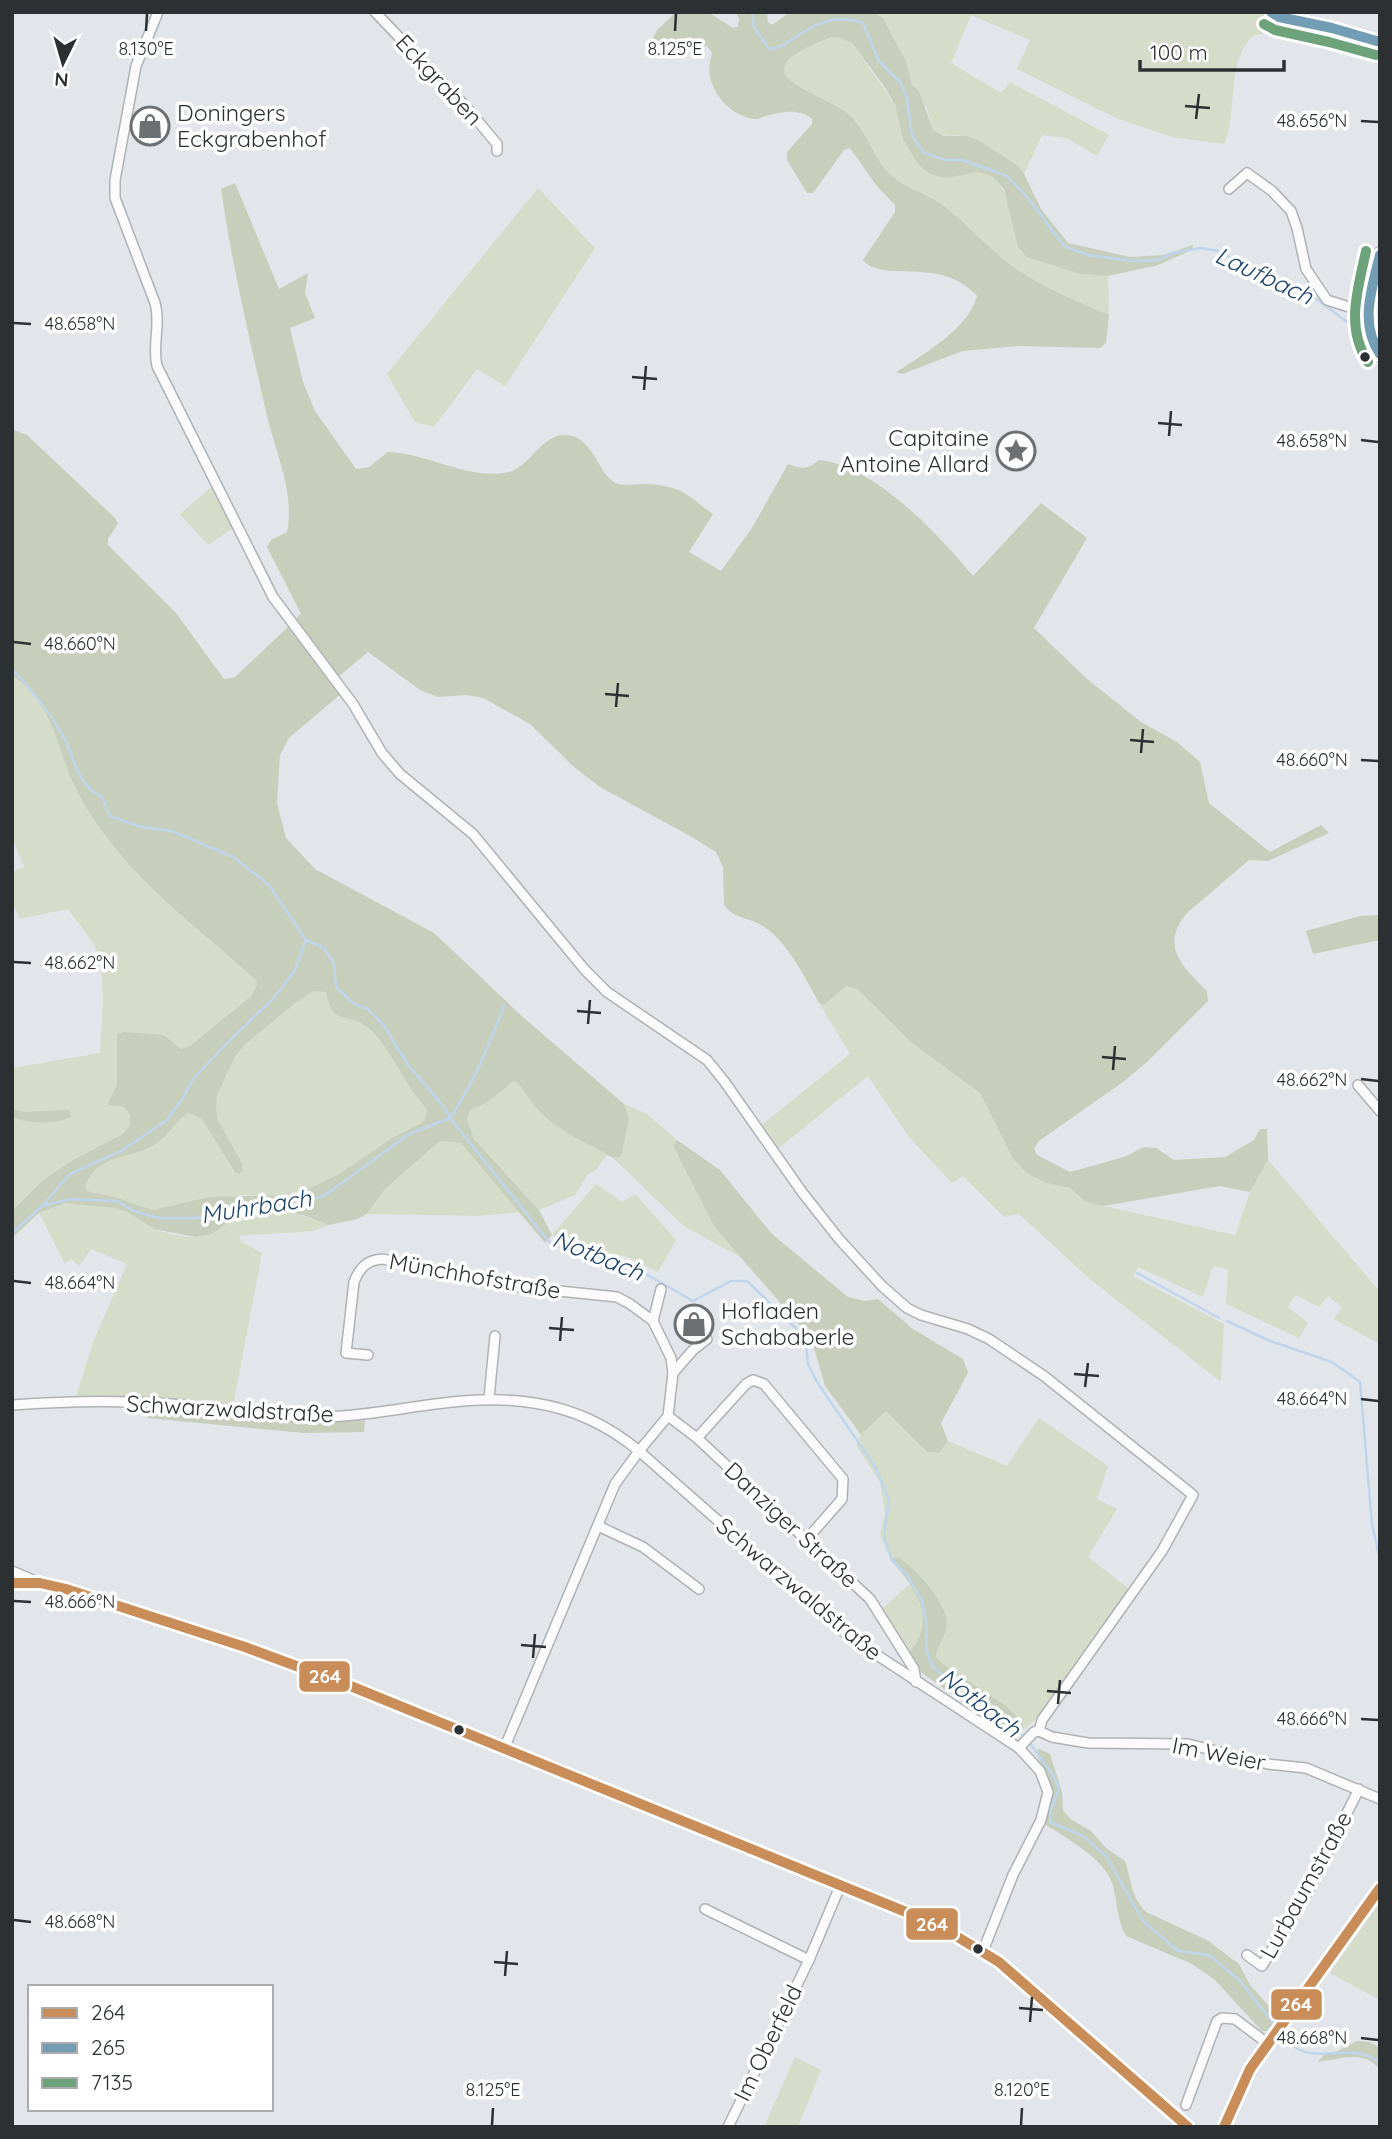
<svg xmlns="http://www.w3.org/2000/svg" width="1392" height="2139" font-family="Quicksand,sans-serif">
  <rect width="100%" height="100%" fill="#e2e6ea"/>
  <g fill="#d5dcc9">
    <path d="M874,12H1261L1278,21C1274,24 1270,30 1266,32C1260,35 1255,34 1251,38C1226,63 1238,114 1224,144L1172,137L1116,118L1017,69L1030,40L971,15L951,63L1001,93L1010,82L1109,135L1097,156L1067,138L1042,135L1024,174C1016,164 979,141 966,137C952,133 949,140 933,130L927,109L912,86L906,61L883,18Z"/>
    <path d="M831,37H838L852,43L895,105L903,139L946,178C956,176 969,172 979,172C1010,175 1012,224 1018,247L1081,274L1108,276L1109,315C1079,302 1046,289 1018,270C990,251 968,224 940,204C923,191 902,188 887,171C872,154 865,128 847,113C834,102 789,86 785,74C778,56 819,43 831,37Z"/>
    <path d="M538,188L595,248L505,386L477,369L434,427L415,422L387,374Z"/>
    <path d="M214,485L233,528L208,545L180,514Z"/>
    <path d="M12,675C57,707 56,752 79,795C86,809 96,823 105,835C146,891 205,934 256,980L257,985L251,996L190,1046L181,1049L164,1035L117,1034V1084L115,1092L109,1099V1105L124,1107L130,1115V1125L123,1134L43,1180L12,1211V1068L100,1053C101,1020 109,968 91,940C84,929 75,919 68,909L20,919L12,902V872L24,867L12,837Z"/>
    <path d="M846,986L857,989L912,1043L980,1093L1013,1159L1046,1183L1070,1188L1086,1202L1235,1235L1250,1192L1268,1160L1380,1292V1344L1334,1319L1342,1307L1328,1296L1319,1307L1296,1295L1288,1307L1308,1323L1299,1338L1226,1304L1228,1269L1213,1266L1203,1297L1138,1267L1133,1276L1224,1324L1221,1382L1091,1280L1019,1214L1004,1217L963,1176L952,1183L909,1137L868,1076L775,1151L758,1128L850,1054L819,1003L824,1005Z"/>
    <path d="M314,991L326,992C332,1027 345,1011 367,1027C385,1041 395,1065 408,1084C413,1093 421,1102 427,1110L425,1119L421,1123L392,1138L339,1174L302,1192L283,1195H243L153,1210L115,1197L87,1191L85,1187C97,1152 131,1161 157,1143C169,1135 176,1120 189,1113L202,1118L234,1173L242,1163L218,1120L216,1108L217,1095L236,1055L248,1042L297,1002Z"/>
    <path d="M514,1081C525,1088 530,1102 539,1111C558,1129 584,1141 607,1155L595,1171L588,1174L575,1195L539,1210L474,1139L467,1119L470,1110L488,1102Z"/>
    <path d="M624,1104L647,1114L677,1140L673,1146L715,1228L740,1257L684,1226L613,1158L620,1157L622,1153L629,1119Z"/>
    <path d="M440,1141L461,1143L520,1212L479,1216L367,1214L385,1189Z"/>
    <path d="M596,1184L622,1202L635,1194L676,1240L658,1272L628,1257L576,1246L552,1235Z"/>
    <path d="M65,1203C84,1203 110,1203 128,1212C136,1216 143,1222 150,1227C161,1233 185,1238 197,1237C215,1235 225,1222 240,1215C268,1204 302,1214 329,1225L313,1231L239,1236L242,1242L262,1253L233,1406L176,1400L76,1396L94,1340L127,1264L91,1249L79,1266L71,1259L65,1264L39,1213Z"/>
    <path d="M886,1411L927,1452L939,1453L948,1441L1007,1466L1039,1418L1108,1466L1097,1499L1117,1509L1088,1557L1132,1591L1036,1719L1024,1729C1020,1705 953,1679 936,1657C936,1646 945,1635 947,1623L898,1557L890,1559L880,1534L885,1513L880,1482L856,1445L861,1435Z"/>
    <path d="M911,1583C924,1608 930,1628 910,1651L882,1609Z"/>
    <path d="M1380,1902V2000L1330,1973Z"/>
    <path d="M795,2057L821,2070L798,2127H764Z"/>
  </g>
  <g fill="#c8cebc" fill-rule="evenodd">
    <path d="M676,12H708L733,28L738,27L739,19L736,12H767L768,22L772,25L790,12H874L883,18L906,61L912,85L919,91L933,130L944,136H966L980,141L1018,166L1024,174L1041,209L1068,243L1130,257L1163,255L1193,245L1192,250L1158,265L1108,276L1081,274L1027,257L1018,247L1004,189L992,176L978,172L946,178L930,174L918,164L903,139L895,105L886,89L852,43L838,37H831C819,43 778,56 785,74C789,86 834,102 847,113C865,128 872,154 887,171C902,188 923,191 941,204C968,224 990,251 1018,270C1046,289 1079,302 1109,315L1106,343L1100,348L1018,346L963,351L902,374L896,372C923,355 969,328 977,296C941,255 882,284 863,260L895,212V205L876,185L850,148L844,150L813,193H807L787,160V152L812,124V119C801,109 784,111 770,115C764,116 760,119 754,119C731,116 710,93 709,69C709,64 711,58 712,53L707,46L692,44L669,53L658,48L652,40L657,30Z"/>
    <path d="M235,183L279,289L308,273L305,293L315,318L290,328L303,382L315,411L356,469L369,467L388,452C428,453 469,481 509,472C531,466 541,434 566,435C590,436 596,465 610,479C620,489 634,483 646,484C655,484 665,486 673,488C687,492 701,506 713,514L689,552L721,571L752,528L788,464C802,469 807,470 819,460C874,465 939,535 973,576L1041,503L1087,538L1034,628L1087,679L1141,722L1177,742L1200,762L1209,803L1270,852L1321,825L1329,833L1268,861L1249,860L1187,913C1159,946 1183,967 1207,991L1208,1001L1147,1062L1123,1082L1039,1141L1034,1149L1037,1155L1070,1172L1124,1157L1144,1147L1156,1148L1174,1160L1225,1157L1254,1140L1260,1129H1267L1268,1160L1250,1192L1220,1186L1103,1206L1086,1202L1070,1188L1046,1183L1028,1174L1013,1159L980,1093L912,1043L857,989L846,986L824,1005L819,1003C806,979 786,939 761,925C746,916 736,920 724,905L723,867L716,852L690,836L600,787L574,767L530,724L483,698L467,695L438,697L420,690L368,652L337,678L293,621L301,614L267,547L271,540L287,532C295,493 276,454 267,416C250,341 232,265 221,189Z"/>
    <path d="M12,429L27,435L115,518L118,523L108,539V545L176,613L224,679L235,677L289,626L342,693L289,738L280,755L277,803L286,838L315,869L434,933L524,1018L624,1104L629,1119L622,1153L620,1157L613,1158C589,1144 558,1131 538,1110C529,1101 525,1088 514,1081L488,1102L470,1110L467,1119L474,1139L539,1210L552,1235L545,1243L461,1143L440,1141L385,1189L367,1214L357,1219L329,1225L306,1216L287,1212H252L238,1216L211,1234L196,1237L154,1229L128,1212L115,1208L65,1203L39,1213L12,1238V1211L43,1180L73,1160L123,1134L130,1125V1115L124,1107L108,1105C109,1097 115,1093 117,1084V1034L124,1032L164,1035L181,1049L190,1046L251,996L257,985L256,980C205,934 146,891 105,835C96,823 86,809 79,795C56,752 57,707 12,675ZM314,991L326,992C332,1027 345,1011 367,1027C385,1041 395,1065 408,1084C413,1093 421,1102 427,1110L425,1119L421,1123L392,1138L339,1174L302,1192L283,1195L210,1197L153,1210L115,1197L87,1191L85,1187C97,1152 131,1161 157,1143C169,1135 176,1120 189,1113L202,1119L235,1173L239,1174L243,1170L242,1163L218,1120L216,1108L217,1095L236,1055L248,1042L297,1002Z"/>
    <path d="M1380,915V940L1313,954L1306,931L1360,916Z"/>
    <path d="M12,1108L23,1112L69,1110L71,1117C53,1125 30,1124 12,1117Z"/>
    <path d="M677,1140L720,1170L772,1234L848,1297L865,1301L878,1299L913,1329L963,1359L968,1373L941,1423L948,1441L939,1453L927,1452L886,1411L861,1435L825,1386L811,1338L715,1228L673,1146Z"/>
    <path d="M143,1409L277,1421L365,1420L364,1432L303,1433L148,1418Z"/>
    <path d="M898,1557C916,1569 947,1602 947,1625C946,1637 936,1646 936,1657C953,1678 1020,1705 1024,1729L1017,1735H1009L922,1673L910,1651C939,1617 914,1587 890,1559Z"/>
    <path d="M1039,1749L1050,1754L1062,1792L1063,1811L1072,1820L1091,1831L1106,1848L1125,1861C1132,1880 1130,1896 1146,1912L1207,1940L1239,1964L1250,1985L1277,2015V2020L1268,2031H1262L1215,1980L1192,1964L1126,1936C1116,1919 1118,1901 1112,1883C1104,1858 1064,1837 1043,1823C1055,1788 1053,1784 1035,1752Z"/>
    <path d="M1357,2041L1370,2042L1380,2048V2070C1365,2049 1340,2059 1318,2062L1325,2053L1338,2051Z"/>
  </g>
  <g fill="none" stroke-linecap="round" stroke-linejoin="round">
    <g stroke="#c0d5eb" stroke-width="2.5">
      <path d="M752,12L754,27L769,49C779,49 785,44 794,38C819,22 833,14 863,23L879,61L900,82L907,98L912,136L924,153L945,160H962L1007,176L1028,198L1064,246L1088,255L1133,261L1158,260L1173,253L1201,248L1218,251L1276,281L1310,294L1351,325L1363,329"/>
      <path d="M1373,332L1380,335"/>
      <path d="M12,669C31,689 48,710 62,734C76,758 75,784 102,797L110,816L142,827L172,831L233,857L269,885L306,940L324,948L334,964L336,987L354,1004L368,1009L383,1024L408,1065L444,1107L450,1118L550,1243L598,1258L625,1262L693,1301L731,1281H747L805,1337L808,1364L817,1382L876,1468L889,1500L884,1536L892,1560L907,1575L922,1601L927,1626L926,1649L932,1665L953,1687L1015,1727L1024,1737"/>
      <path d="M450,1118C474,1083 489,1045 504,1006"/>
      <path d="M42,1206L70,1174L121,1151L167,1120L183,1098L193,1079L233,1037L272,1000L294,972L306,940"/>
      <path d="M12,1233L42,1206L71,1199L117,1201L134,1211L158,1218H196L242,1210L282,1207L324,1196L409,1134L450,1118"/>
      <path d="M1137,1273L1219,1318"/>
      <path d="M1227,1321L1270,1341L1332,1362L1360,1382L1372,1524L1380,1560"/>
      <path d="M1029,1742L1053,1775L1059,1789L1051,1809L1050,1822L1083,1836L1106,1856L1143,1921L1178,1951L1209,1955L1240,1981L1275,2025"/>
      <path d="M1282,2033C1287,2038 1292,2046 1298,2049C1325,2062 1356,2042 1380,2063"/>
    </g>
    <defs>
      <g id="street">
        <path d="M158,12L136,66L115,180V198L155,303C161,324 152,345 157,366L273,597L353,704L382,753L400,774L473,834L585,970L607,992L707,1060L724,1081L802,1192L839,1239L882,1286L907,1308L921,1315L968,1329L989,1339L1044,1376L1193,1495L1162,1551L1042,1720L1039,1731"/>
        <path d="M375,12L467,108L497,144V151"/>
        <path d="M1229,189L1247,173L1272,191L1291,211L1297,228L1306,269L1327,300L1368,313"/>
        <path d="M1358,1085L1380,1111"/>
        <path d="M653,1321L661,1289"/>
        <path d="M368,1355L346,1353L354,1282C360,1267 367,1260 383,1259L511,1286L617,1297L630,1304L653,1321L671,1358L673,1373L668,1416L639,1451L615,1484L504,1749"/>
        <path d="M673,1373L693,1350L707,1339"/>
        <path d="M489,1398L495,1336"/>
        <path d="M12,1405C65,1401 118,1400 171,1404C215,1407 259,1415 303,1417C380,1420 458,1390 534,1403C574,1409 608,1425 639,1451L851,1638L1019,1748L1040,1771L1048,1792L1041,1820L1013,1875L983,1951"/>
        <path d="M668,1416L697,1438L870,1599L914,1669L916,1682"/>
        <path d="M697,1438L746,1384L753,1380L764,1384L843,1479L842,1499L807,1539"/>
        <path d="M598,1526L643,1547L699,1589"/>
        <path d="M12,1571L35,1581"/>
        <path d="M1019,1748L1034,1732L1039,1731L1052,1737L1088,1743L1188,1744L1268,1764L1306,1768L1380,1799"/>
        <path d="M705,1909L809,1960"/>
        <path d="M1247,1955L1262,1966L1307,1893L1359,1789"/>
        <path d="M1186,2105L1217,2021L1222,2018L1235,2019L1267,2043"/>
        <path d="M728,2127L809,1960L841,1884"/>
      </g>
      <g id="secondary">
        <path d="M1271,12L1279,17L1332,28L1380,42"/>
        <path d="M1380,254C1374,284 1356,328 1380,354"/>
        <path d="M12,1583H40L66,1589L245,1647L353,1687L906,1912L951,1933L999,1962L1188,2127"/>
        <path d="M1224,2127L1250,2069L1380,1888"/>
      </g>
    </defs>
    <use href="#street" stroke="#afb2b5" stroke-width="12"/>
    <use href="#secondary" stroke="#afb2b5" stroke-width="16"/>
    <use href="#street" stroke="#fbfbfc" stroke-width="9"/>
    <use href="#secondary" stroke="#fbfbfc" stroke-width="12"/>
    <defs>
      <g id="bus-1">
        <path d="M12,1583H40L66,1589L245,1647L353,1687L906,1912L951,1933L999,1962L1188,2127"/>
        <path d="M1224,2127L1250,2069L1380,1888"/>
      </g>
      <g id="bus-2">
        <path d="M1271,12L1279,17L1332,28L1380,42"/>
        <path d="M1380,255C1372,288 1359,323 1380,354"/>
      </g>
      <g id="bus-3">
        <path d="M1264,24L1275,30L1329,42L1376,55"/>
        <path d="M1366,251C1358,289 1345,327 1368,362"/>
      </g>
    </defs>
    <use href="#bus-1" stroke="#fff" stroke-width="16"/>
    <use href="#bus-2" stroke="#fff" stroke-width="16"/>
    <use href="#bus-3" stroke="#fff" stroke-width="16"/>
    <use href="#bus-1" stroke="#c88d59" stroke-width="10"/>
    <use href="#bus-2" stroke="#739db5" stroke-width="10"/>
    <use href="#bus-3" stroke="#6ea27a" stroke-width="10"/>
  </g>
  <path fill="none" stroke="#2d3033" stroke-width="2.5" d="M146,31L147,14M675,31L676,14M1185,106L1210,108M1196,119L1199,94M1361,121L1378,122M14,323L31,324M632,377L657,379M644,390L646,366M1158,423L1182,425M1169,436L1171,411M1361,440L1378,442M14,642L31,644M605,694L629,696M616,707L618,683M1130,740L1154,742M1141,753L1143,729M1361,760L1378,761M14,962L31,963M577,1011L601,1013M588,1024L590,1000M1102,1057L1126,1059M1113,1070L1115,1046M1361,1079L1378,1081M14,1281L31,1283M549,1328L574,1330M560,1341L562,1317M1074,1374L1099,1376M1085,1387L1088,1363M1361,1399L1378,1401M14,1601L31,1602M521,1645L546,1647M533,1658L535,1634M1047,1691L1071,1693M1058,1704L1060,1680M1361,1719L1378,1720M14,1920L31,1922M494,1962L518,1964M505,1976L507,1951M1019,2008L1043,2010M1030,2022L1032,1997M1361,2038L1378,2040M492,2125L493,2108M1021,2125L1022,2108"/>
  <defs>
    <symbol id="shop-ring" viewBox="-11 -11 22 22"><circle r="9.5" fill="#fff" stroke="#6c7073" stroke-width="1.5"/><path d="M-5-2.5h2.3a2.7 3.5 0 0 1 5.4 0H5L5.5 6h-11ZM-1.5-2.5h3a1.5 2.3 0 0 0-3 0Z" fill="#6c7073"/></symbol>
    <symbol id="sight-ring" viewBox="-11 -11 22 22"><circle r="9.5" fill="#fff" stroke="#6c7073" stroke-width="1.5"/><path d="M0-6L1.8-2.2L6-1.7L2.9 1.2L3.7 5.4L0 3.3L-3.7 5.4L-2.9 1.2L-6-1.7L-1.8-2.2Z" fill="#6c7073"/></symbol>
  </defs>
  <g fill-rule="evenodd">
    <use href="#shop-ring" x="128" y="104" width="44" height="44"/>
    <use href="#sight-ring" x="994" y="429" width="44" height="44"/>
    <use href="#shop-ring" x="672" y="1302" width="44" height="44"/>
  </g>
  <g fill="#2d3033" stroke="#fff" stroke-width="2.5">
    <circle cx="1365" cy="357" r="6"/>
    <circle cx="459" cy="1730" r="6"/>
    <circle cx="978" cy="1949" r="6"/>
  </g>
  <g text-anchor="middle" stroke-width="7" stroke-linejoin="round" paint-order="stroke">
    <g font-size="23" fill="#2d3033" stroke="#fff">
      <text transform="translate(439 80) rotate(47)" y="8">Eckgraben</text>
      <text transform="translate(475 1276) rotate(10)" y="8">Münchhofstraße</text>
      <text transform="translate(230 1409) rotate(3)" y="8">Schwarzwaldstraße</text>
      <text transform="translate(791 1525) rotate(43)" y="8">Danziger Straße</text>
      <text transform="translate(799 1589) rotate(40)" y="8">Schwarzwaldstraße</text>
      <text transform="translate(1219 1754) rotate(11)" y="8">Im Weier</text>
      <text transform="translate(1306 1885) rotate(-61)" y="8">Lurbaumstraße</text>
      <text transform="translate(768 2043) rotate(-64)" y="8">Im Oberfeld</text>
    </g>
    <g font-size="23" fill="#2d3033" stroke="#fff" text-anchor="start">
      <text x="177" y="121">Doningers<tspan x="177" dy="26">Eckgrabenhof</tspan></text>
      <text x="989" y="446" text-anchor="end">Capitaine<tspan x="989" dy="26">Antoine Allard</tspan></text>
      <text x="721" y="1319">Hofladen<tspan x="721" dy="26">Schababerle</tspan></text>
    </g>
    <g font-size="24" font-style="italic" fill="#1b426a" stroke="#fff">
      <text transform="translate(1264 276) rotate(25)" y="8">Laufbach</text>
      <text transform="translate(256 1207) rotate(-9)" y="8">Muhrbach</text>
      <text transform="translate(598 1256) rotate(22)" y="8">Notbach</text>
      <text transform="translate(980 1703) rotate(38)" y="8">Notbach</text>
    </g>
  </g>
  <g font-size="18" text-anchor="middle" fill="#2d3033" stroke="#fff" stroke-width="7" stroke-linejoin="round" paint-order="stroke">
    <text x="146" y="55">8.130°E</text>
    <text x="675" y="55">8.125°E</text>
    <text x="1312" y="127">48.656°N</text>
    <text x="80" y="330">48.658°N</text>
    <text x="1312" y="447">48.658°N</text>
    <text x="80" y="650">48.660°N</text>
    <text x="1312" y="766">48.660°N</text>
    <text x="80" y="969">48.662°N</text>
    <text x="1312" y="1086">48.662°N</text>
    <text x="80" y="1289">48.664°N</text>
    <text x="1312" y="1405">48.664°N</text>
    <text x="80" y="1608">48.666°N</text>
    <text x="1312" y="1725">48.666°N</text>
    <text x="80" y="1928">48.668°N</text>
    <text x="1312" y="2044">48.668°N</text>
    <text x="493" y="2096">8.125°E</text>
    <text x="1022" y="2096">8.120°E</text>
  </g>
  <g stroke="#fff" stroke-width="2.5">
    <rect x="298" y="1660" width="53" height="33" rx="7" fill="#c88d59"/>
    <rect x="905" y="1907" width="54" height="34" rx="7" fill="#c88d59"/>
    <rect x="1270" y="1988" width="53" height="33" rx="7" fill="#c88d59"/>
  </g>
  <g font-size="19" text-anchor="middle" font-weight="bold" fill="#fff">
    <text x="325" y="1683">264</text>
    <text x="932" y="1931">264</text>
    <text x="1296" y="2011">264</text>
  </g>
  <rect width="1392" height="2139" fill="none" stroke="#2d3033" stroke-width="28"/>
  <rect x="28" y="1985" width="245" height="126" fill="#ffffff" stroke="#abacad" stroke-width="2"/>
  <rect x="42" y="2008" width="35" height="10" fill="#c88d59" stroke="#abacad" stroke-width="2"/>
  <text x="91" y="2020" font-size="21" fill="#2d3033">264</text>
  <rect x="42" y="2043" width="35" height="10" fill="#739db5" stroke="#abacad" stroke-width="2"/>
  <text x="91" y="2055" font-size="21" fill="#2d3033">265</text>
  <rect x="42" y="2078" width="35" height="10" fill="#6ea27a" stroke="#abacad" stroke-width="2"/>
  <text x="91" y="2090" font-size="21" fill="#2d3033">7135</text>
  <g transform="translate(63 63) rotate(185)" stroke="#ffffff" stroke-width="5" paint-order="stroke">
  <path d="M0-5L12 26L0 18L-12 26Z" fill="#2d3033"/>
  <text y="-10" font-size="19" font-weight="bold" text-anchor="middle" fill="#2d3033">N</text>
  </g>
  <path d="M1140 60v10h144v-10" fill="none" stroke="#2d3033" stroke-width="3.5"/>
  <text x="1150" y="60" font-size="21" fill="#2d3033" stroke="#ffffff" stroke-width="5" paint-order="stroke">100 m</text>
</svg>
